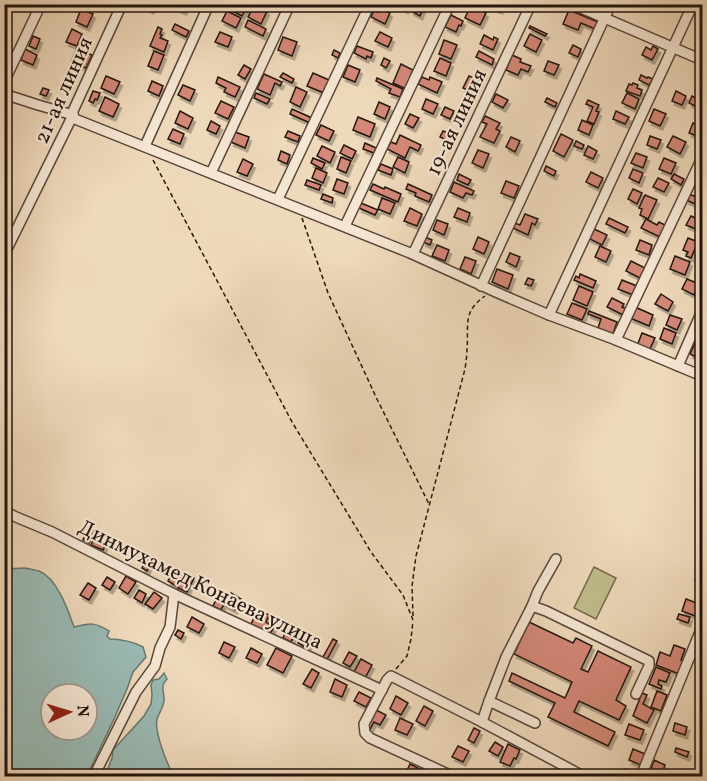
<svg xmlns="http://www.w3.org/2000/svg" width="707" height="781" font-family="Vollkorn,serif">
  <defs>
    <filter id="shadow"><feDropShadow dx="2.5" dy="4" stdDeviation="0" flood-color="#0004"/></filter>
  </defs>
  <rect width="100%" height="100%" fill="#efd9bb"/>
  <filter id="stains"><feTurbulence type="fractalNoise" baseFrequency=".00333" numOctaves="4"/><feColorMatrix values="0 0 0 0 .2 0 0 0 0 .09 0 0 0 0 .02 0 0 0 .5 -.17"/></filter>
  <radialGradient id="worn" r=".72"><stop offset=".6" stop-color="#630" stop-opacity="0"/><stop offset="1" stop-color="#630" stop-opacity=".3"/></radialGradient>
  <path fill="#c0bd8b" stroke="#72694c" stroke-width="1.5" d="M594,567L616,578L596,619L574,608Z"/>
  <g fill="#9abab4" stroke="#6a7872" stroke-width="1.5" fill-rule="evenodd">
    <path d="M25,568C29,569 35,570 39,571C57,578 68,610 74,627C90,623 95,622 109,631L107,636L110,639C120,639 134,642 143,647L146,657L133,672L127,689L114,719L87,776H5V569ZM51,694H87V730H51Z"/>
    <path d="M164,673L167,679C159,687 165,692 164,701C163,708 159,713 157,719C154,732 167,763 173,775L187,776H105L112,758L113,750L144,716L151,704L152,694L151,685L153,680L159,679Z"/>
  </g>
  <g fill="#d48878" stroke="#23150e" stroke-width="1.5" filter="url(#shadow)">
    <path d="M140,4H154L151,10Z"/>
    <path d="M172,4H187L184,11L171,6Z"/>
    <path d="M219,4H248L242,16Z"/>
    <path d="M255,4H260L266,7L265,10L267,11L261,24L248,17Z"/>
    <path d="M395,4H408L406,10Z"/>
    <path d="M415,4L424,6L420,16L411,11Z"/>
    <path d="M493,4H503L500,10L492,7Z"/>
    <path d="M473,7L486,13L480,25L465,18L469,9L471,11Z"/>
    <path d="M378,8L390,13L385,24L371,17L374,10L377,12Z"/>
    <path d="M81,9L93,14L87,27L76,22Z"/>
    <path d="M569,10L598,22L595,29L581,23L578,30L563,24Z"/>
    <path d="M227,11L241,18L236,28L222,21Z"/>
    <path d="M451,15L463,21L461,26L459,25L456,32L445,27Z"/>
    <path d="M248,20L266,29L263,36L245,27Z"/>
    <path d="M175,24L189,31L186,37L172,30Z"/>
    <path d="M530,26L547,34L545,36L529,28Z"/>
    <path d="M158,27L162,29L160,34L162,35L160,38L168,41L164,52L150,46Z"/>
    <path d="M72,29L82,34L77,46L66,42Z"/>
    <path d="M220,32L232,37L228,47L215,42Z"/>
    <path d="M380,32L392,38L388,47L375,41Z"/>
    <path d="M530,34L542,40L536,52L524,46Z"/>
    <path d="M484,35L493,40L494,37L498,39L493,50L480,44Z"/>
    <path d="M33,36L40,39L36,49L29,46Z"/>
    <path d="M283,37L297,42L292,56L278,50Z"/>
    <path d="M444,40L457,45L451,59L439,54Z"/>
    <path d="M573,45L581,49L578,57L569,53Z"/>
    <path d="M357,46L373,52L371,58L367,56L366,59L354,53Z"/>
    <path d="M653,46L658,49L652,60L642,55L646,47L651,50Z"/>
    <path d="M77,48L92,55L86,68L71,62Z"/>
    <path d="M25,49L37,55L33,65L21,60Z"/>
    <path d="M334,50L340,53L338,58L332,55Z"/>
    <path d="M154,51L164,55L158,70L148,66Z"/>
    <path d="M479,51L494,59L492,65L476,57Z"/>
    <path d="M512,55L521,59L520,62L531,66L528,72L521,69L518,75L506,70Z"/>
    <path d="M384,58L390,61L386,68L381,65Z"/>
    <path d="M440,58L451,63L446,76L434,71Z"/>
    <path d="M548,61L559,65L554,75L544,71Z"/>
    <path d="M401,64L413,70L408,82L409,83L406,89L393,83Z"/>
    <path d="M244,65L251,69L245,79L238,75Z"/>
    <path d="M348,65L360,70L355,82L343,77Z"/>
    <path d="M283,73L294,79L292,83L280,77Z"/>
    <path d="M313,73L329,80L324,93L307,86Z"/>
    <path d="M264,74L282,82L280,86L275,83L270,95L257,89Z"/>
    <path d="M641,75L647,78L648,77L653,79L649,85L639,80Z"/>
    <path d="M106,76L120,82L114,94L101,88Z"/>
    <path d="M469,76L480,81L474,93L463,88Z"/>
    <path d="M218,77L240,87L235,97L224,92L226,88L216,83Z"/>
    <path d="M422,77L429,80L430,77L442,82L437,93L418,84Z"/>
    <path d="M377,78L403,89L400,97L389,93L391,89L376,81Z"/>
    <path d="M152,81L163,86L159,96L148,91Z"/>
    <path d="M633,83L638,85L637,88L642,90L640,96L626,91L629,84L632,85Z"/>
    <path d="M183,85L195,90L190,101L178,95Z"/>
    <path d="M296,87L307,92L300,107L290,102Z"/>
    <path d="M43,88L49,90L46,96L40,94Z"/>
    <path d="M93,91L100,93L97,100L95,99L93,103L89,101Z"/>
    <path d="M676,91L686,96L682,105L672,101Z"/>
    <path d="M256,93L270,99L267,104L254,98Z"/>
    <path d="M627,93L639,99L635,109L622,103Z"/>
    <path d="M496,94L508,100L503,108L492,102Z"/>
    <path d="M692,96L702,101L699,108L689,103Z"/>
    <path d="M105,97L119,104L113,117L99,111Z"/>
    <path d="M547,98L557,103L555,107L545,102Z"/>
    <path d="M426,99L438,104L433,114L422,109Z"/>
    <path d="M588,100L599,105L596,111L599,112L594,124L587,121L593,107L586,104Z"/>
    <path d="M221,101L234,107L228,119L215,113Z"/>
    <path d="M379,102L390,107L385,119L374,114Z"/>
    <path d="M445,107L454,111L450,119L441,115Z"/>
    <path d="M292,109L312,118L310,123L290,114Z"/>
    <path d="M654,109L666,114L660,126L649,121Z"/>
    <path d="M180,111L193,118L188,129L175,123Z"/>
    <path d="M616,111L629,117L625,124L613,119Z"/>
    <path d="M410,114L419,118L413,128L405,124Z"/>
    <path d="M485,116L500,123L496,129L500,131L494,143L480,137L487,124L482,122Z"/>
    <path d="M358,117L375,124L370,137L353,130Z"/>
    <path d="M582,120L593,125L589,135L578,130Z"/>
    <path d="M211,121L220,126L216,134L207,130Z"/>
    <path d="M693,123L702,127L700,137L689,133Z"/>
    <path d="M321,125L334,131L329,141L316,135Z"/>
    <path d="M173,129L184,134L180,144L168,139Z"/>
    <path d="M288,131L300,136L298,142L285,137Z"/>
    <path d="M443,131L453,135L450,142L440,137Z"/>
    <path d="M235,132L249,137L245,148L231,142Z"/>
    <path d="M561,134L573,140L564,157L553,151Z"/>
    <path d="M400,135L421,145L418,151L410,147L405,158L387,149L391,142L396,144Z"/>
    <path d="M650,136L661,140L657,149L647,145Z"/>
    <path d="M673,136L686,142L680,154L667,147Z"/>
    <path d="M511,137L520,141L515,152L506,147Z"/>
    <path d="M576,141L584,145L582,149L574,146Z"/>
    <path d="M365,143L376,148L374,153L363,149Z"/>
    <path d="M344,145L356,151L352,159L340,153Z"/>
    <path d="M322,146L335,152L330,163L317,156Z"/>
    <path d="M588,146L597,151L593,159L584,155Z"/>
    <path d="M478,150L489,154L483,168L472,163Z"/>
    <path d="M281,151L290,155L287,164L278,160Z"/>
    <path d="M636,153L647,157L643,168L631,163Z"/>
    <path d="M341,157L351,161L346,173L337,169Z"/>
    <path d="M398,157L409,162L405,173L393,167Z"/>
    <path d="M313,158L325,163L322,169L311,163Z"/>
    <path d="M664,158L676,163L671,174L659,169Z"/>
    <path d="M243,159L253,164L247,176L237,172Z"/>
    <path d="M381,164L393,169L391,175L378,170Z"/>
    <path d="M546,166L556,171L554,176L544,171Z"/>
    <path d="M316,168L327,173L323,183L312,178Z"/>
    <path d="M633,169L643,173L639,183L629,178Z"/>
    <path d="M591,172L603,178L598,188L586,182Z"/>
    <path d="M459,174L471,180L468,185L457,180Z"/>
    <path d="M674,174L684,179L681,185L671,179Z"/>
    <path d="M658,178L669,183L664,192L653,187Z"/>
    <path d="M337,179L348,183L344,194L333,190Z"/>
    <path d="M307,180L321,185L319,190L305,185Z"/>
    <path d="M506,181L519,186L514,198L501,193Z"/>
    <path d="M454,182L474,191L472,195L466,193L463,198L450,192Z"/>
    <path d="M373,184L384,189L385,187L401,194L398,202L370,190Z"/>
    <path d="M408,184L432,195L429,202L415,196L416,193L406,189Z"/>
    <path d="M633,189L642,193L637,204L628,199Z"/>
    <path d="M323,194L333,198L332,203L321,199Z"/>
    <path d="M689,194L701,199L698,205L686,200Z"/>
    <path d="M645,195L657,200L648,219L640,215L642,209L639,208Z"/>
    <path d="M382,198L395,203L390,214L378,209Z"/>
    <path d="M361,203L378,210L375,215L359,208Z"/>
    <path d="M410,208L422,214L417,226L404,221Z"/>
    <path d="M458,208L470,213L467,222L454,217Z"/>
    <path d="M525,214L538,219L535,225L532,223L528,235L513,228L515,223L520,225Z"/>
    <path d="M691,216L700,220L696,229L686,225Z"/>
    <path d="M609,218L628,227L625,233L606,224Z"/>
    <path d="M646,219L657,225L659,222L665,225L660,237L641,228Z"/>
    <path d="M437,220L448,224L444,235L433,230Z"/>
    <path d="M592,228L607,235L602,245L588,238Z"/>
    <path d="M425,237L432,240L430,245L423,242Z"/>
    <path d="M478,237L489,242L484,254L473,249Z"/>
    <path d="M688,238L698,242L691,258L686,256L688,252L683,250Z"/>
    <path d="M640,240L652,245L649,255L636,250Z"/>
    <path d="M437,245L449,250L445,261L432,256Z"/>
    <path d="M600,246L611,251L606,262L595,257Z"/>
    <path d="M510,253L520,257L516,267L506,262Z"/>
    <path d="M675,256L690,262L685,275L670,269Z"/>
    <path d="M465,257L476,261L471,274L460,269Z"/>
    <path d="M631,261L645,268L640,278L626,271Z"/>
    <path d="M497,269L513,275L508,289L492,282Z"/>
    <path d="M580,274L596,281L593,288L574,280L576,276L579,278Z"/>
    <path d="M528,278L534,280L531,286L525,284Z"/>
    <path d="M687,279L699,284L694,295L682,289Z"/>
    <path d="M622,280L637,286L633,295L618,289Z"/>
    <path d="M579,286L593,292L587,306L573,300Z"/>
    <path d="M661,294L673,302L668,311L655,304Z"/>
    <path d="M612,298L624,304L622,307L626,309L623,315L607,307Z"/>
    <path d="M572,303L587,309L582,320L567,314Z"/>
    <path d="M635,307L653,315L649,326L630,318Z"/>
    <path d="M589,311L617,322L613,334L598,328L601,319L588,314Z"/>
    <path d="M670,315L682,319L677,330L666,325Z"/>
    <path d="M664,328L676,333L672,344L660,339Z"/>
    <path d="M642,333L655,338L649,351L637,346Z"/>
    <path d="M697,339L702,342V354L700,359L690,354Z"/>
    <path d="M88,528L95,531L89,543L83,540Z"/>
    <path d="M98,531L109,537L103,550L91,545Z"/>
    <path d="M148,556L153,559L147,571L142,568Z"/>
    <path d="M699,570L702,571V583L695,580Z"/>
    <path d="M173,571L182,575L176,586L168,581Z"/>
    <path d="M126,576L136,582L128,594L119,588Z"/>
    <path d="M184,576L189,578L190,576L194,578L187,592L178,588Z"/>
    <path d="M107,577L115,582L110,590L102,585Z"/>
    <path d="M88,583L96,588L89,600L80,595Z"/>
    <path d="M139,590L146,594L142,603L134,598Z"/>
    <path d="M154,592L162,598L153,609L145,604Z"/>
    <path d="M231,593L241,599L235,610L225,605Z"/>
    <path d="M217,598L225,602L221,610L213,606Z"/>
    <path d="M686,599L699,604L695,616L682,611Z"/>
    <path d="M258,610L269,615L266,622L269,624L270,621L275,624L273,626L274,627L270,634L250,626Z"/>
    <path d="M679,614L690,617L688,623L677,619Z"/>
    <path d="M192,617L204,624L199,633L187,627Z"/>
    <path d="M529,622L573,643L576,638L592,646L581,669L588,672L598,651L631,667L616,700L626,706L619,720L579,701L574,712L615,732L608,746L548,717L555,703L509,681L512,673L565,698L572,682L514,654Z"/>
    <path d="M289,623L298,627L291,642L283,638Z"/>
    <path d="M178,630L184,633L181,639L175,635Z"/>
    <path d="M303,632L313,638L307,648L298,643Z"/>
    <path d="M333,639L337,641L326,661L322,659Z"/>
    <path d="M224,642L235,647L229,658L219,653Z"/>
    <path d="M701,643L702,644V659L696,657Z"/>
    <path d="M674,645L685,649L681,660L684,661L679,674L656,665L660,652L670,656Z"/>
    <path d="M251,648L262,654L257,663L246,658Z"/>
    <path d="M276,648L292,656L283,673L267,665Z"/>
    <path d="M349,652L357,656L350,667L343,663Z"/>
    <path d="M361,659L372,665L365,678L354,672Z"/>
    <path d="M656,667L670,673L666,682L659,680L658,684L662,686L661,689L649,684Z"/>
    <path d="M312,669L319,673L311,688L303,684Z"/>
    <path d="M335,679L347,685L342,697L330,692Z"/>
    <path d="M657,691L667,695L661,711L651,707Z"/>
    <path d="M359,692L371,698L366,707L354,701Z"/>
    <path d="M642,693L647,695L643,704L654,710L647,723L633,716Z"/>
    <path d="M396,696L408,703L401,715L390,709Z"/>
    <path d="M424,706L433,711L425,726L416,721Z"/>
    <path d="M376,710L386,715L380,725L374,722L369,731L366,730Z"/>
    <path d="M400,718L413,724L407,735L395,730Z"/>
    <path d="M675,723L687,727L685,735L673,731Z"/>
    <path d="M629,724L644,730L640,740L625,735Z"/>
    <path d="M474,728L480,731L474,743L468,740Z"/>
    <path d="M495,742L503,747L498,756L489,751Z"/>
    <path d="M508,744L520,750L516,759L514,758L510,766L500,762Z"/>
    <path d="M458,746L469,751L463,762L452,757Z"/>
    <path d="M676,748L689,752L687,757L675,752Z"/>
    <path d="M633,749L645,754L641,765L629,760Z"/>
    <path d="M701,756L702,757V769L697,767Z"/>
    <path d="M654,760L665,765L662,773L656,771L655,774L650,772Z"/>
    <path d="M410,764L422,770L419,776H407L405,775Z"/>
    <path d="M626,769L636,773L635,776H623Z"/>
    <path d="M533,770L538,772L537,775L540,776H531Z"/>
    <path d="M665,771L678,776H663Z"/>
  </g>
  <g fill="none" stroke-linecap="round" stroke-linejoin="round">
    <defs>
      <g id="minor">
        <path d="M572,4L702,60"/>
        <path d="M4,82L41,4"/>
        <path d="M4,94L38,105L73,115L75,119L410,253L498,293L549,315L616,340L702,376"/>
        <path d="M145,146L209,4"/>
        <path d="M211,173L290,4"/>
        <path d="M278,199L370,4"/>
        <path d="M345,226L450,4"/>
        <path d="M413,254L531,4"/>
        <path d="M4,255L73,115V111L122,4"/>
        <path d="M481,286L611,4"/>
        <path d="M549,315L693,4"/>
        <path d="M616,340L702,158"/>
        <path d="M678,366L702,311"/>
        <path d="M4,511L16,517L52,532L174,594L382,690"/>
        <path d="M532,606L538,591L556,559"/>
        <path d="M482,722L489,701"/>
        <path d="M535,723L489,701L506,657L532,606L546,611L649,661V666L636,694"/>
        <path d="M94,776L136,692L155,666L160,648L170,627L174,594"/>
        <path d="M452,776L370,738L365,733L364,724L387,680L391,676L482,722L583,776"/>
        <path d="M641,776L702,627"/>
      </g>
    </defs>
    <use href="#minor" stroke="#564639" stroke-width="12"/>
    <g stroke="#23150e" stroke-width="1.5" stroke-dasharray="4.5 3" stroke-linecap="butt">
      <path d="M153,160L292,422L371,552L403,595L413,620"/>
      <path d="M302,218L328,293L376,397L429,504"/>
      <path d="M413,616L412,586L416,556L465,369C466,362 467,355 467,349C469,325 462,312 485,296"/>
      <path d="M396,669L407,656L411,639L413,621"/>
    </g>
    <use href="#minor" stroke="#f5e6d3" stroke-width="9"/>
  </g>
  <g text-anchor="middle" stroke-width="4.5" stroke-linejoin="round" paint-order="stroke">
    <g font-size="21" fill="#23150e" stroke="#f5e6d3">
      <text transform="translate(63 90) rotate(-66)" y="7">21-ая линия</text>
      <text transform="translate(456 122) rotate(-65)" y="7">19-ая линия</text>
      <text transform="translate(201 584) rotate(26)" y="7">Динмухамед Конаева улица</text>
    </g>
  </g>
  <rect width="707" height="781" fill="none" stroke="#efd9bb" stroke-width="24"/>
  <rect x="6" y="6" width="695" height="769" fill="none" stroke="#23150e" stroke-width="3"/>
  <rect x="12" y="12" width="683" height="757" fill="none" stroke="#23150e" stroke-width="1.5"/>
  <g transform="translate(69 712) rotate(86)"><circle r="28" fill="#f5e6d3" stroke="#a19284" stroke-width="1.5"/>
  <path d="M0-4.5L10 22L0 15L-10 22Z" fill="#8f2418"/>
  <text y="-9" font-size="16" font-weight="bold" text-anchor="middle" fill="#23150e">N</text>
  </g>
  <rect width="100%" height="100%" filter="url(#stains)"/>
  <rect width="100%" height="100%" fill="url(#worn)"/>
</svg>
